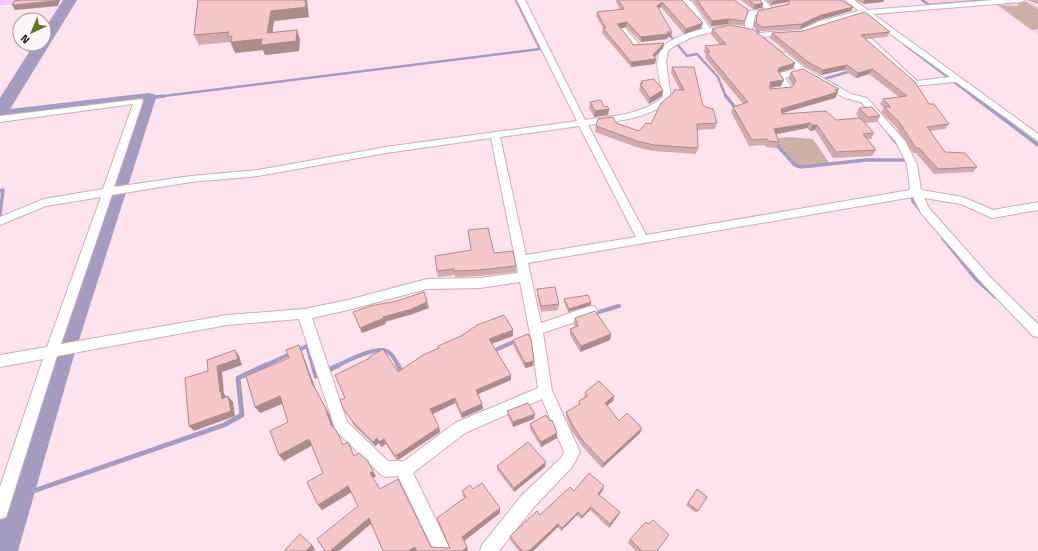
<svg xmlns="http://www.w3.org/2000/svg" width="1038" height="551" font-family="'Titillium Web',sans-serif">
  <rect width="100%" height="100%" fill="#fee2ee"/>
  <g fill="#fcd2e5">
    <path d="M924,0H992L931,5Z"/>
    <path d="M1028,1L1038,5V35L994,4Z"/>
  </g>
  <g fill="#ceb1a6">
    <path d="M1026,2L1038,9V29L1032,30L998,5L1018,6V3Z"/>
    <path d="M789,137L813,139L830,164C821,165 810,167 801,166C796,166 777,144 770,139Z"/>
  </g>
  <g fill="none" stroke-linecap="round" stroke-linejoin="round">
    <g stroke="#a59cc1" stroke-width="2.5">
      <path d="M922,0L929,5L991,0"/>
      <path d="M753,19C757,37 773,46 786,56"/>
      <path d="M667,32L687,56L697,54L718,77L726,97"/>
      <path d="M904,44L974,97"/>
      <path d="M822,79L837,86"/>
      <path d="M824,79L851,71"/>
      <path d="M156,97L540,49L516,0"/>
    </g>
    <g stroke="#a59cc1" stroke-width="3.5">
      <path d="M726,96L737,110"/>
      <path d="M973,96L1038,145"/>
      <path d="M148,98L164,96"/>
      <path d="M890,135L900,147"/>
      <path d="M774,142L795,165L801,167L866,160H908"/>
      <path d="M0,191L3,190L0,214"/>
      <path d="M911,193L913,201L921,211"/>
    </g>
    <g stroke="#a59cc1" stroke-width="4">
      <path d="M943,238L976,279L996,297"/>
      <path d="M592,314L619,306"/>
      <path d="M493,351L518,340"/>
      <path d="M264,366L307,346L313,366"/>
      <path d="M337,366C347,361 375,346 387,351C392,354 396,361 398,366"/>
    </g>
    <g stroke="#a59cc1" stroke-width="5">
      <path d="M313,365L316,376L339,365"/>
      <path d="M398,365L402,374"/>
      <path d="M19,496L224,425L242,415L238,378L266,365"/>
    </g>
    <path fill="#a59cc1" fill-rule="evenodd" d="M63,0H77L10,109L148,93L154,94L156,98L73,359L18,551H0V506L47,359L137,104L0,120V98L34,44H44V30Z"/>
    <defs>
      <g id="minor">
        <path d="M517,0H525L585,120C611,116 642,115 663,97C662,85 655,70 658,57C662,39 688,33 703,29L686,6L679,0H688L692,2L710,28L728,25L732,27L693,37L674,46L668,51L666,61L671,98C655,118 613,122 588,125L646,235L910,190L907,164L896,142L861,102L845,98L801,73L785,78L792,88L791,90L771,92V88L782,86L777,78L780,73L796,69L778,54L785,52L805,68L851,94L867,98L905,141L917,164L921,190L963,197L993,210L1038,202V210L992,218L961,204L924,198L929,208L992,279L1038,324V337L1033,336L984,285L921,213L913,197L528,263L541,323L591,306L595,307L597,311L595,315L543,333L552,391L580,452L572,467L534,507L499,551H480L482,545L522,495L562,457L564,452L542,399L465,433L413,473L451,551H434L398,476L385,477L380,474L336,431L299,319L227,325L57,356L8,511L6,517L0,519V487L43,359L0,367V355L47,347L101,197L46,206L0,225V217L44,199L103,189L133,104L0,122V116L142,99L143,101L114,187L191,176L258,170L386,147L577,121ZM579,126L636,237L526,255L500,137ZM491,138L518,273L480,278L427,279L348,300L304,309L227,315L61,344L112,195L191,182L258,176L386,153ZM520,282L532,344L538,388L455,423L404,461H388L347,422L312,318L348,310L427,289L480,288Z"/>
        <path d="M756,0H764L774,10L755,15L752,31L745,33V21L749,11L765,9Z"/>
        <path d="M845,0H854L868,10L994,0H1025L1021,2L873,14L1038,134V141L956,82L912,86L866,43V39H872L917,81L950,77L864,15L826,25L801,34L759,37L755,35L759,33L800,30L820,21L859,11Z"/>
        <path d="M619,28H625L640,45H650L654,47L650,49H633L632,45L618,30Z"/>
      </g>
      <path id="primary" d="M0,0H32L26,3L0,6Z"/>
    </defs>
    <use href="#minor" stroke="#cdadbb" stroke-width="2"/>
    <use href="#primary" stroke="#fff" stroke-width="2"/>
    <use href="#minor" fill="#fff" fill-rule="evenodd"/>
    <use href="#primary" fill="#f8c7ff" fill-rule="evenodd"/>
  </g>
  <g fill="#d3abac">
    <path d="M198,0L309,17L274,21L272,32L297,30L300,40L299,51L265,55L263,50L235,53L230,42L199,45L194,35Z"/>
    <path d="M616,0H682L701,28L684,34L661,7L659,9L671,37H668L667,39L641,42L626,27L621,28L633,45L664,43L663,48L655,57L656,59L655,64L631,67L602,33L603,28L596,16L597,12L620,10L616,2Z"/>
    <path d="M691,0H734L745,21L744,26L728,24L711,26L693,1Z"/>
    <path d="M741,0H760L763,3L762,8L753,9Z"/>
    <path d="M766,0H841L853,7L851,11L819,20L800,29L760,31L755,28L756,16L758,11L788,4V2L771,5Z"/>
    <path d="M856,0H884L883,2L863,4Z"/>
    <path d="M1027,0H1038V4Z"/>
    <path d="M712,29L795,63L793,68L779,73L781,86L770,88V89L792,87L793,86L788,78L791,72L837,92L835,98L782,113L836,120L859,118L856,114L859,108L880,116L877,122L865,123L874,133L871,139H867L876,150L872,156L833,158L815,130L810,131L807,128L776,134L779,142L777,148L766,147L765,145L749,146L731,112L733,107L743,104L705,58L706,54L704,52L705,46L720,45L711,34Z"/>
    <path d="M890,32L887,37L865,39L949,124L945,129L930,131L945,152L977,167L973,172L934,174L916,153H913L896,127L881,112L884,108L880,104L883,99L899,97L869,74L856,78L844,70L821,75L806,67L770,38L772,33Z"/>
    <path d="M672,67L717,123L715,129L697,130L698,148L696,154L653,151L636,147L595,132L596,126L616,123L639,131L651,124L673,94L674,90H680L671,73Z"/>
    <path d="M641,81L663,90L662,96L649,104L639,90Z"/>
    <path d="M590,102L604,107L609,109L608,115L594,117L589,108Z"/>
    <path d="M468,230L494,253L516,266V272L480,276L455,277V275L438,277L437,271L471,250Z"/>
    <path d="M537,289L559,304L558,310L541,312L537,295Z"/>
    <path d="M564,299L591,305L568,312L564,302Z"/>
    <path d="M575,318L611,334L610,340L580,352L570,335V329L575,327L574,324Z"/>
    <path d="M513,336L492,344L511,380L478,394L483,409L462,418L455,403L432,414L439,427L440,432L398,460H396L386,444L381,447L379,443L375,446L355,427L343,408L345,398L398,372L438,348V346Z"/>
    <path d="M513,340L533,366L525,368L513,345Z"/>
    <path d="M302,352L316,390L329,414L333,428L339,436L343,444L351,448L354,456L376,476L373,478L380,489L431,547L450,548L437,518L464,498L463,496L462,491L473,489L500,513L464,541L467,547L468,551H383L371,524L358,506L351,492L322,510L318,505L323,473L311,445L284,461L279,455L288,422L282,404L260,413L255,407L289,358Z"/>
    <path d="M585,392L614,396L613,401L607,406L619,421L640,433L602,468L582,446L572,431L566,417V412L578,405L579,401L584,398Z"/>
    <path d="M507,411L534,419L513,427L508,416Z"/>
    <path d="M530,424L557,438L541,447L530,429Z"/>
    <path d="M497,466L545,467L514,492L497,470Z"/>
    <path d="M697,489L707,497L696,513L686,505Z"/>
    <path d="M603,490L599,495L620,512L618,516L609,528L590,510L581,519L577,515L561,531L558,527L533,551H519L510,540V536L574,491Z"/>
    <path d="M630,539L657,551H636L628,543Z"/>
  </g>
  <g fill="#ac8b8c">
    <path d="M55,0H60L58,6L15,10L12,5Z"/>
    <path d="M305,0H307L309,17L274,21L271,43L267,33L271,11Z"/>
    <path d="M776,0H789L788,2L771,5L773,1Z"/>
    <path d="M865,0H884L883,2L863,4Z"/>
    <path d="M662,2L661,7L656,11L657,6Z"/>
    <path d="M763,3L762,8L753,9L755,5Z"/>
    <path d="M853,7L851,11L819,20L800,29L802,24L821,15Z"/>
    <path d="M729,19L728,24L711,26L712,21Z"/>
    <path d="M627,22L626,27L617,29V24Z"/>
    <path d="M703,23L701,28L684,34L686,29Z"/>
    <path d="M297,30L300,40L299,51L265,55L263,50L235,53L231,42Z"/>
    <path d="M672,32L671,37H668L667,39L641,42V37Z"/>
    <path d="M664,43L663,48L653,59H656L655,64L631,67V62L653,55Z"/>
    <path d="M795,63L793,68L777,73L779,68Z"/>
    <path d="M847,65L844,70L821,75L823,70Z"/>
    <path d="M872,69L869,74L856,78L858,73Z"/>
    <path d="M784,80L781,86L768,88L770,82Z"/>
    <path d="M839,89L837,93L838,92L835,98L779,114L781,109Z"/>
    <path d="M663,90L662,96L649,104L650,98Z"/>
    <path d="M609,109L608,115L594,117L595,111Z"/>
    <path d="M810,123L807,128L772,135L774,129Z"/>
    <path d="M812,125H817L815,130L810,131Z"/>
    <path d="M427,302L429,308L413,314L385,322L386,324L362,333L360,328L383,317Z"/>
    <path d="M591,302V305L568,312L569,309Z"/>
    <path d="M513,330V336L490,344L489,339Z"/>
    <path d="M611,334L610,340L580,352L581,346Z"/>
    <path d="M299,345L302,352L316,390L329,414L335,431L331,425L312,383Z"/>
    <path d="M235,350L239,356L242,365L222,372L224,394L226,396L227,404L222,399L220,392L217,366Z"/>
    <path d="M534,361L533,366L525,368V363Z"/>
    <path d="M511,375V380L476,395V390Z"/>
    <path d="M228,396L233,402L235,416L194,431L189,426Z"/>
    <path d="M280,396L284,403L260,413L255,407Z"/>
    <path d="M614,396L613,401L604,408L605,403Z"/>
    <path d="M455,398V403L431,415L430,409Z"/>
    <path d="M482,404L483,409L462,418L461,413Z"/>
    <path d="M535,414L534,419L513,427V422Z"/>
    <path d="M439,427L440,432L398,460L397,455Z"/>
    <path d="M642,428L640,433L602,468L604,463Z"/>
    <path d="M557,433V438L541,447V442Z"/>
    <path d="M377,438L379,443L375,446L373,442Z"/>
    <path d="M309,439L313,445L284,461L279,455Z"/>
    <path d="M384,439L386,444L381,447L379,442Z"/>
    <path d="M546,462L545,467L514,492V488Z"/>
    <path d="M373,471L376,476L373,478L370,473Z"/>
    <path d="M348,486L352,492L322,510L318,505Z"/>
    <path d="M604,486L603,490L597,498L598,494Z"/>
    <path d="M591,507L590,510L581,519L582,516Z"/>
    <path d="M500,508V513L463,542L462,537Z"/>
    <path d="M578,512L577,515L561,531L562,528Z"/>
    <path d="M620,512L618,516L609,528L610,524Z"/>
    <path d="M369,518L372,523L339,551H330Z"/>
    <path d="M558,524V527L533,551H529Z"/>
    <path d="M312,545L315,549L313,551H306Z"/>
    <path d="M415,547L417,551H408Z"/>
    <path d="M467,547L468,551H462Z"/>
  </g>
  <g fill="#f5c7c8" stroke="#ac8b8c">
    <path d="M22,0H55V1L12,5L14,1Z"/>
    <path d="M198,0H305L306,7L271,11L267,33L297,30L296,41L261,45L262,39L231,42L232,36L227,37L229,32L194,35Z"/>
    <path d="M618,0H682L703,23L686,29L662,2L657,6L672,32H667L668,34L641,37L627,22L617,24L631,41L633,45L664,43L653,55L656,59L631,62L603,28H606L597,12L624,9Z"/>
    <path d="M697,0H734L748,10L745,21L729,19L712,21Z"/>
    <path d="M749,0H760L763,3L755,5Z"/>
    <path d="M789,0H841L853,7L821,15L802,24L762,27L756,23L758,11L789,4Z"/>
    <path d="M864,12L869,15L890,32L861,35L915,82L929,104H934L949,124L927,127L945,152L965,153L977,167L938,169L919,148H916L899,122L884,107H891L883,99L907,96L872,69L858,73L847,65L823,70L808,62L772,33L803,31Z"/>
    <path d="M730,25L754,30L795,63L779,68L778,71L784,80L770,82V89L792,87L796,81L791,72L803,69L839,89L835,90L838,92L781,109L782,114L826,111L836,120L860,118L874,133L863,134L876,150L836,152L817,125H812L810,123L774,129L779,142L768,141L767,139L752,140L733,107L748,102L706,52H710L705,46L726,44L712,29Z"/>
    <path d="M672,67H694L703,106L713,109L717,123L697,124L698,148L654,145L637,141L596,126L598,119L613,117L616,123L639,131L646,123L651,124L661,103L673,93L674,90H684Z"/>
    <path d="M654,79L663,90L650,98L640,84L643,83L641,81Z"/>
    <path d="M601,100L604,107L607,106L609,109L595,111L590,102Z"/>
    <path d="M872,107L880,116L868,117L859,108Z"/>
    <path d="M488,228L494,253L513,251L516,266L479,270L454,271V269L437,271L435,256L471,250L468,230Z"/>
    <path d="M555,287L559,304L541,306L537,289Z"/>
    <path d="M424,292L427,302L412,309L383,317L384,318L360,328L353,312L370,306L397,301Z"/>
    <path d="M588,295L591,302L569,309L564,299Z"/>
    <path d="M595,311L611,334L581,346L570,329L578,326L575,318Z"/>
    <path d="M504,315L513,330L489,339L511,375L476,390L482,404L461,413L455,398L430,409L439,427L397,455H394L384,439L379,442L377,438L373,442L353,422L343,408L340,400L345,398L335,375L370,358L369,357L383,349L398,372L423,355L439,348L438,346L461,336L477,325Z"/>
    <path d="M528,334L531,339L534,361L525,363L513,340Z"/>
    <path d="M299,345L312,383L325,407L331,425L336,430L343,445L348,442L354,456L359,453L368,461L373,471L370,473L380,489L398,479L431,547L450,548L437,518L466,497L462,491L470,485L473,489L482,483L500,508L462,537L467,547L462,551H417L415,547L408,551H383L369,518L330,551H325L317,539L358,506L348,486L318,505L307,482L323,473L309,439L279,455L270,431L288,422L280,396L255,407L246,376L289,358L286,350Z"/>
    <path d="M235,350L238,359L217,366L220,392L221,391L222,399L228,396L231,411L189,426L185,378L208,371L207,360Z"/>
    <path d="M599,381L614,396L605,403L619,421L627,413L642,428L604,463L583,441L573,426L566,412L580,404L579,401L588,396L585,392Z"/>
    <path d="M528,403L535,414L513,422L507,411Z"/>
    <path d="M546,415L550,421L552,420L557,433L541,442L530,424Z"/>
    <path d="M528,442L546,462L514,488L497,466Z"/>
    <path d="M589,473L604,486L598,494L620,512L610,524L591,507L582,516L578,512L562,528L558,524L529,551H522L510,536L537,511L540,515L570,487L574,491Z"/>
    <path d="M697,489L707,497L698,511L688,503Z"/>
    <path d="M653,520L669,535L657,551H642L630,539L646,522L648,524Z"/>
    <path d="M300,534L312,545L306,551H284Z"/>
  </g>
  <g transform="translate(32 32) rotate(224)"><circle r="19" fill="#fdf6f9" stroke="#a39a9f"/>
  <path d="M0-3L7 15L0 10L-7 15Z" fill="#627625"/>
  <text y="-6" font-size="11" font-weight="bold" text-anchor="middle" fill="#1d1117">N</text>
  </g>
</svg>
